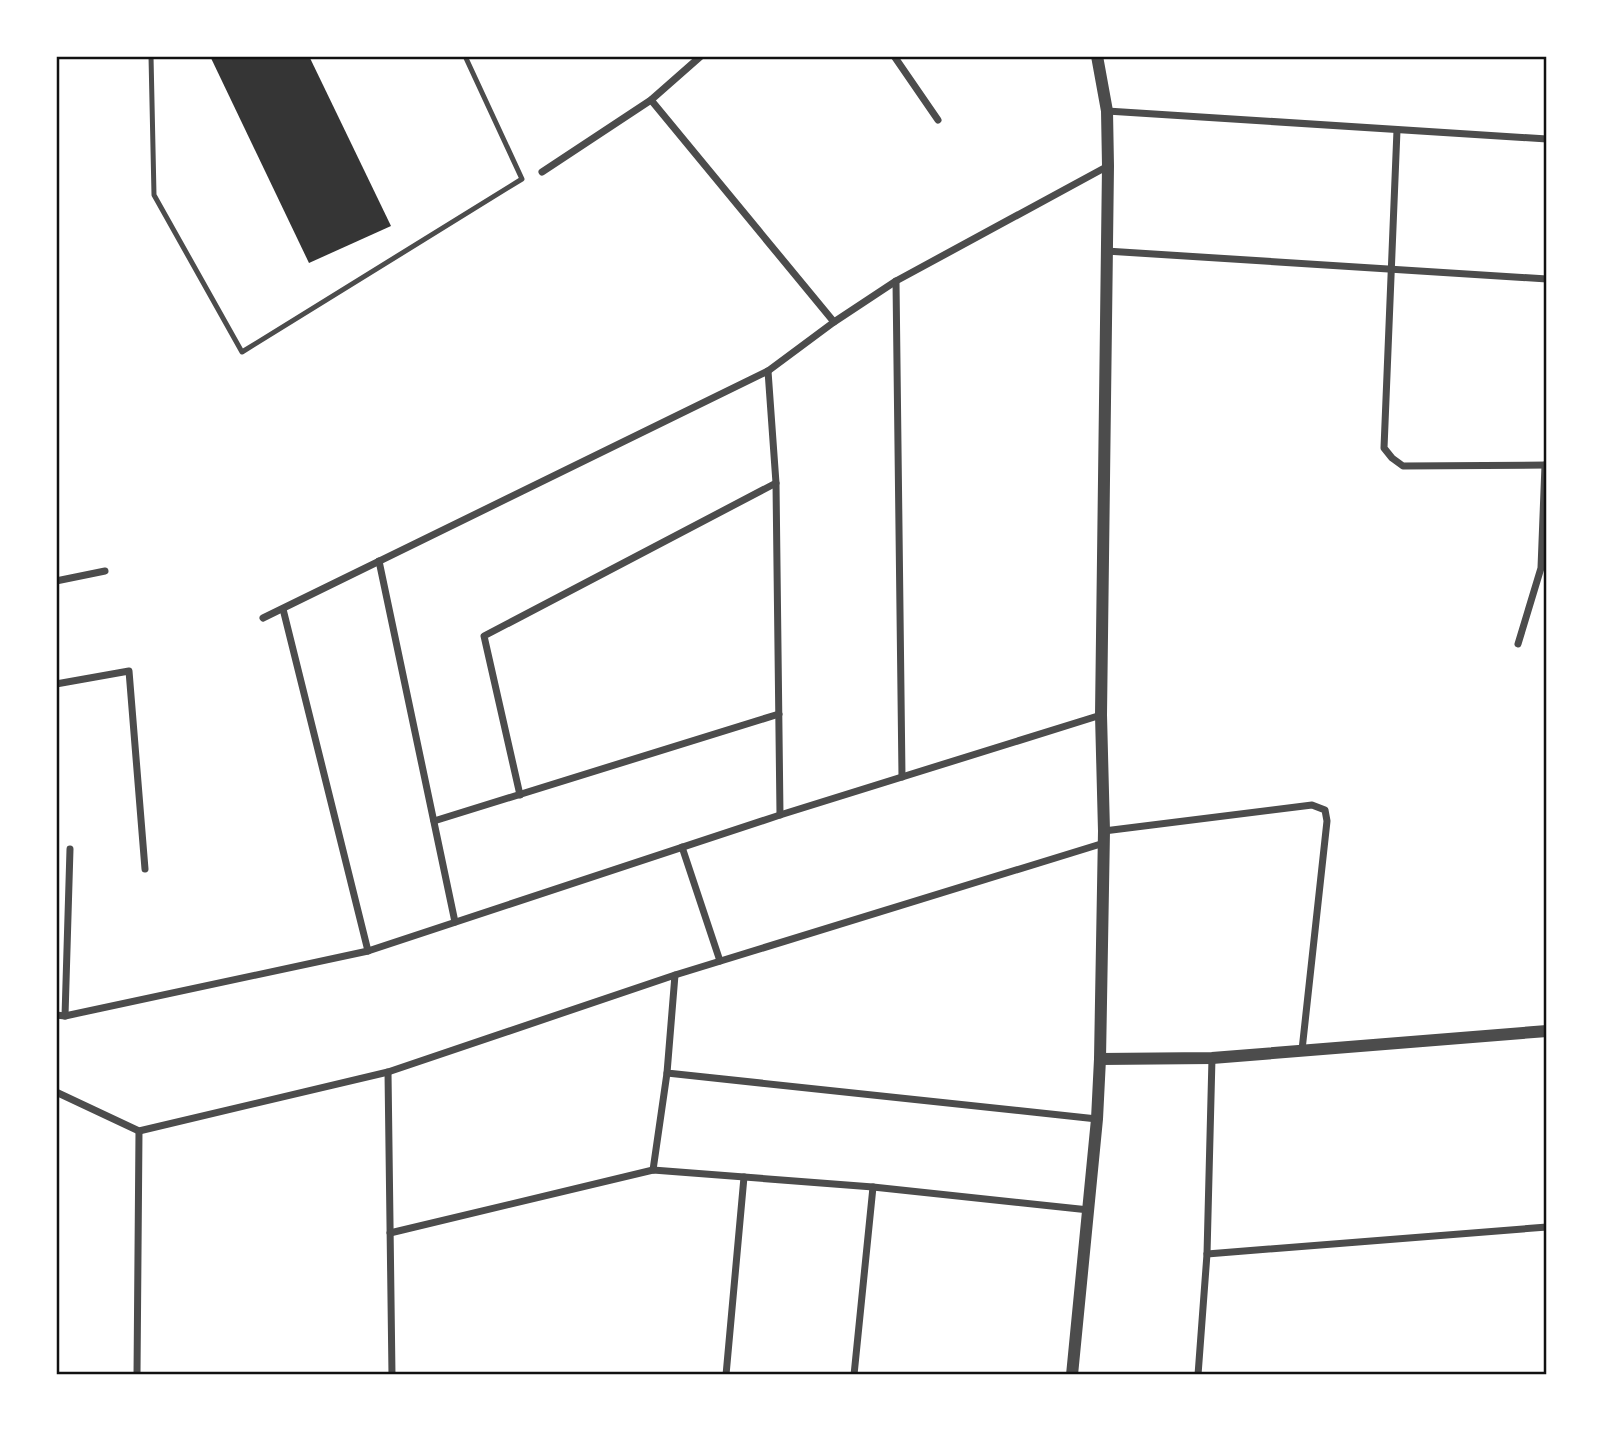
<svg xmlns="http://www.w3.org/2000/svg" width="1603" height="1431" font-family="'PT Sans Narrow',sans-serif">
  <rect width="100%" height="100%" fill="#fff"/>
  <path fill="#353535" d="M210,56H309L391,226L309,263Z"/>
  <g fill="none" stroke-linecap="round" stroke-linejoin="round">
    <path stroke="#4c4c4c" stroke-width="5" d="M151,56L154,195L242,352L522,179L465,56"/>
    <g stroke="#4c4c4c" stroke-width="7">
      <path d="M894,56L938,120"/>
      <path d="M651,100L834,322"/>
      <path d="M1107,111L1547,139"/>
      <path d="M1397,130L1384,448L1392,458L1403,466L1547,465"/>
      <path d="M542,172L651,100L701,56"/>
      <path d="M1106,251L1547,279"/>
      <path d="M896,281L902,777"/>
      <path d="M768,371L776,483L780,815"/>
      <path d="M379,561L455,922"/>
      <path d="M56,581L105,571"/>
      <path d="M283,609L368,951"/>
      <path d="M263,618L768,371L834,322L896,281L1108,166"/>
      <path d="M1518,644L1541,568L1545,465"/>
      <path d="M56,684L129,671L145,869"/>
      <path d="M520,795L484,636L776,483"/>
      <path d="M434,821L779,714"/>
      <path d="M1104,831L1312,805L1325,810L1327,821L1302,1050"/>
      <path d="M682,847L720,961"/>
      <path d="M675,975L1104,843"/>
      <path d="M56,1015L65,1016L368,951L780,815L1101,715"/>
      <path d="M65,1016L70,849"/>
      <path d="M388,1072L392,1375"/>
      <path d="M56,1092L139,1131L388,1072L675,975L667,1073L1097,1119"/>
      <path d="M653,1170L667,1073"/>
      <path d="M390,1233L653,1170L873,1187L1089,1210"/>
      <path d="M1207,1254L1547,1227"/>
      <path d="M137,1375L139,1131"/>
      <path d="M726,1375L744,1177"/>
      <path d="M854,1375L873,1187"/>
      <path d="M1198,1375L1207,1254L1212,1058"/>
    </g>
    <g stroke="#4c4c4c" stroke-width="12">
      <path d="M1100,1059L1212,1058L1547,1031"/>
      <path d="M1072,1375L1097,1119L1100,1059L1104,831L1101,715L1108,166L1107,111L1097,56"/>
    </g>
  </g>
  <rect width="1603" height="1431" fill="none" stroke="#ffffff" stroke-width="116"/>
  <rect x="58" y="58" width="1487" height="1315" fill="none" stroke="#111" stroke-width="2.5"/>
</svg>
